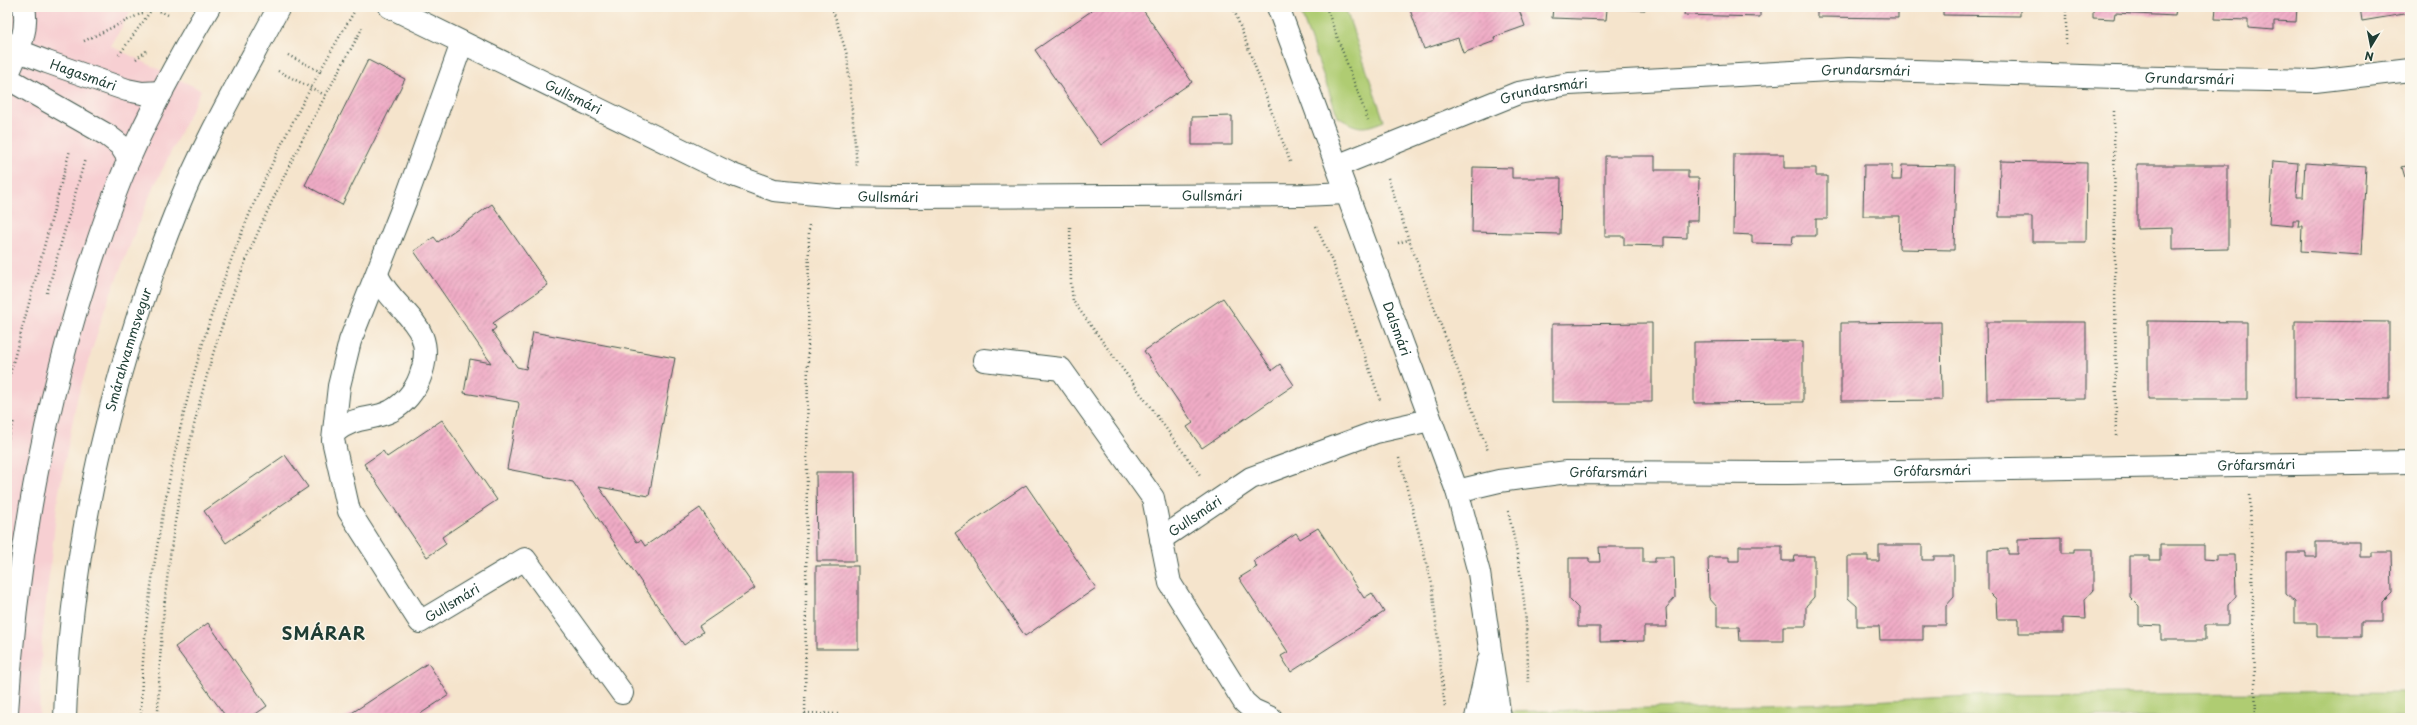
<svg xmlns="http://www.w3.org/2000/svg" width="2417" height="725" font-family="'Playpen Sans',sans-serif">
  <defs>
    <pattern id="building-hatch" width="6" height="6" patternUnits="userSpaceOnUse"><rect width="6" height="6" fill="#f0acc6"/><path d="M-1 1l2-2M0 6l6-6M5 7l2-2" fill="none" stroke="#c28da2"/></pattern>
  </defs>
  <rect width="100%" height="100%" fill="#fbf7ec"/>
  <filter id="ink" filterUnits="userSpaceOnUse"><feTurbulence type="fractalNoise" baseFrequency=".025" numOctaves="2"/><feDisplacementMap in="SourceGraphic" scale="8" xChannelSelector="R" yChannelSelector="G"/><feConvolveMatrix kernelMatrix="1 2 1 2 8 2 1 2 1" color-interpolation-filters="sRGB"/></filter>
  <filter id="wash" filterUnits="userSpaceOnUse"><feTurbulence type="fractalNoise" baseFrequency=".012" numOctaves="4" result="noise"/><feDisplacementMap in="SourceGraphic" scale="16" xChannelSelector="R" yChannelSelector="G"/><feGaussianBlur stdDeviation="0.9" result="paint"/><feColorMatrix in="noise" values="0 0 0 0 0 0 0 0 0 0 0 0 0 0 0 0 0 1.4 0 .05"/><feComposite in="paint" operator="in"/></filter>
  <g filter="url(#wash)">
    <rect width="100%" height="100%" fill="#f5e4cc"/>
    <path fill="#f7cfd2" d="M7,7H133L111,46L201,90L150,195L105,308L77,399L58,497L42,637L39,718H7Z"/>
    <g fill="#afcc72" stroke="#678453">
      <path d="M1299,7H1345L1384,121C1363,130 1357,129 1338,117Z"/>
      <path d="M2410,692V718H1512L1507,712L1831,703L1990,695Z"/>
    </g>
    <g id="blocks">
      <g fill="url(#building-hatch)">
        <path d="M1097,7H1141L1192,82L1101,145L1035,50Z"/>
        <path d="M1409,7H1518L1525,26L1494,37L1495,41L1463,53L1458,38L1424,49Z"/>
        <path d="M1553,7H1645V10L1607,9L1606,20L1552,18Z"/>
        <path d="M1685,7H1760V17L1684,15Z"/>
        <path d="M1817,7H1898V18L1817,17Z"/>
        <path d="M1943,7H2020V16L1943,15Z"/>
        <path d="M2093,7H2176L2175,16L2115,13L2114,19L2093,18Z"/>
        <path d="M2216,7H2297L2296,22L2274,21V30L2248,28V20L2215,19Z"/>
        <path d="M2360,7H2410V13L2362,21Z"/>
        <path d="M368,60L405,79L342,205L305,185Z"/>
        <path d="M1232,116V145H1192V117Z"/>
        <path d="M1734,154H1784V168H1816V176H1827V219H1816V236H1793L1792,244L1752,243V235L1733,234Z"/>
        <path d="M1605,156H1655V170H1688V178H1699L1698,221H1687V238L1664,237V246L1624,245V236H1605Z"/>
        <path d="M2000,161L2087,163L2086,242H2032V217H1999Z"/>
        <path d="M2273,161L2298,163L2296,197H2303L2305,163L2366,167L2361,255L2301,251L2302,226H2298L2299,220H2293V226L2269,224Z"/>
        <path d="M1864,165H1892V180H1901L1902,165L1956,166L1954,250L1899,249L1900,216H1863Z"/>
        <path d="M2137,165H2228V249L2173,250V228L2137,229Z"/>
        <path d="M2410,165V195L2402,167Z"/>
        <path d="M1473,167L1512,168V178H1561L1560,234L1472,232Z"/>
        <path d="M492,204L548,285L493,323L496,328L492,331L517,367L526,369L533,332L675,358L649,496L599,487L637,542L641,540L645,546L700,508L755,588L699,626L703,632L684,645L573,482L507,469L519,404L518,402L464,393L470,359L491,363L414,251L434,237L438,242Z"/>
        <path d="M1223,298L1272,370L1280,364L1294,385L1202,448L1187,427L1193,423L1144,351Z"/>
        <path d="M2148,321L2247,322V399H2148Z"/>
        <path d="M2295,321L2389,322V399L2295,398Z"/>
        <path d="M1941,322L1942,400L1841,401V323Z"/>
        <path d="M1986,322H2086V399L1987,400Z"/>
        <path d="M1652,323V402H1552V324Z"/>
        <path d="M1803,341V402L1694,403V342Z"/>
        <path d="M442,420L497,500L442,537L446,544L427,557L364,464L383,451L387,457Z"/>
        <path d="M285,455L308,487L226,543L204,511Z"/>
        <path d="M816,472H855L856,561H817Z"/>
        <path d="M1026,485L1096,588L1025,636L955,533Z"/>
        <path d="M1318,528L1364,598L1372,593L1384,612L1291,672L1281,656L1288,652L1239,578L1257,567L1253,561L1296,533L1300,539Z"/>
        <path d="M2062,538V553H2074V549H2093V590L2085,599L2086,619L2063,618V633H2019V619H1997L1996,599L1988,591V550L2008,549V554H2018V539Z"/>
        <path d="M2316,542H2360V557H2372V552H2391L2392,593L2383,602V622H2361V637H2317V623H2295V602L2286,594V553H2306V557H2316Z"/>
        <path d="M1879,545H1922V560H1934V556H1954V597L1946,606V625H1923V640H1880L1879,626H1857V606L1848,598V556H1868V561H1879Z"/>
        <path d="M2160,545H2204V559L2216,560V555H2235L2236,596L2228,605V625H2205V640H2161V626L2139,625V606L2130,597V556H2150V560H2160Z"/>
        <path d="M1739,546H1782V561H1794L1795,556H1814V597L1806,606V626H1783V641H1740L1739,627H1717V607L1709,598L1708,557H1729V561H1739Z"/>
        <path d="M1599,547H1643V562H1655V557H1674L1675,598L1666,608L1667,627H1644V641L1600,642V627H1578V608L1569,599V558H1589V562H1600Z"/>
        <rect x="816" y="566" width="42" height="83"/>
        <path d="M208,623L267,706L250,718H227L175,647Z"/>
        <path d="M428,663L449,695L414,718H344Z"/>
      </g>
    </g>
  </g>
  <g filter="url(#ink)">
    <use href="#blocks" fill-opacity="0" stroke="#3f564b" stroke-width="1"/>
    <g fill="none" stroke-linecap="round" stroke-linejoin="round">
      <defs>
        <path id="service" d="M7,76C17,53 29,33 24,7"/>
        <g id="minor">
          <path id="s1" d="M390,7L733,175L774,190L836,196L898,197L1303,195L1347,193"/>
          <path id="s2" d="M7,43L19,51L47,62L127,90L142,93L162,92"/>
          <path id="s3" d="M462,43L406,199L350,341L339,386L333,440L349,511L420,622L525,559L622,693"/>
          <path d="M7,78L107,135L120,145L129,159"/>
          <path id="s4" d="M1337,166L1518,93L1569,84L1849,69L2115,77L2315,81L2410,70"/>
          <path d="M984,360L1061,369L1153,498L1170,583L1244,702L1253,710L1271,718"/>
          <path d="M335,432C356,415 371,421 391,411C404,404 415,391 420,377C440,324 395,314 377,275"/>
          <path id="s5" d="M1457,491L1499,481L1567,472L1788,473L2410,462"/>
          <path id="s6" d="M1161,539L1251,478L1376,432L1430,420"/>
        </g>
        <g id="tertiary">
          <path id="s7" d="M1278,7L1457,491L1479,573L1500,718"/>
          <path d="M1476,718L1488,662"/>
        </g>
        <g id="secondary">
          <path d="M7,712C16,563 40,424 85,281C98,240 112,198 129,159C152,107 180,56 209,7"/>
          <path id="s8" d="M65,718C70,544 112,370 177,209C205,139 244,73 279,7"/>
        </g>
      </defs>
      <use href="#service" stroke="#3f564b" stroke-width="24"/>
      <use href="#minor" stroke="#3f564b" stroke-width="24"/>
      <use href="#tertiary" stroke="#3f564b" stroke-width="24"/>
      <use href="#secondary" stroke="#3f564b" stroke-width="24"/>
      <g stroke="#3f564b" stroke-width="2.5" stroke-dasharray="1 3" stroke-linecap="butt">
        <path d="M832,7L847,55L857,166"/>
        <path d="M1233,7L1291,164"/>
        <path d="M1326,7L1368,120"/>
        <path d="M2066,7V44"/>
        <path d="M84,41L153,8L168,15"/>
        <path d="M119,55L152,9"/>
        <path d="M288,55L321,72"/>
        <path d="M136,59L146,51"/>
        <path d="M278,71L325,95"/>
        <path d="M2114,111L2116,436"/>
        <path d="M1388,178L1409,240L1488,451"/>
        <path d="M1316,226L1334,266L1380,400"/>
        <path d="M1070,227L1071,283L1073,301L1200,475"/>
        <path d="M1398,243L1408,240"/>
        <path d="M47,293L85,159"/>
        <path d="M7,385L70,150"/>
        <path d="M7,442L14,421"/>
        <path d="M1399,458L1432,584L1445,708"/>
        <path d="M2250,495L2256,718"/>
        <path d="M1508,511C1522,570 1528,621 1528,682"/>
        <path d="M805,713L838,714"/>
        <path d="M141,718C141,647 151,578 164,508C180,420 202,333 235,250C267,166 311,84 357,7"/>
        <path d="M158,718C160,566 190,394 249,253C282,175 322,101 363,27"/>
        <path d="M805,718L809,225"/>
      </g>
      <use href="#service" stroke="#fff" stroke-width="22"/>
      <use href="#minor" stroke="#fff" stroke-width="22"/>
      <use href="#tertiary" stroke="#fff" stroke-width="22"/>
      <use href="#secondary" stroke="#fff" stroke-width="22"/>
    </g>
  </g>
  <g text-anchor="middle" stroke-width="3" stroke-linejoin="round" paint-order="stroke">
    <g font-size="13" fill="#1f3d34" stroke="#fbf7ec">
      <text dy="5" stroke="none"><textPath href="#s4" startOffset="544">Grundarsmári</textPath></text>
      <text dy="5" stroke="none"><textPath href="#s2" startOffset="83">Hagasmári</textPath></text>
      <text dy="5" stroke="none"><textPath href="#s4" startOffset="868">Grundarsmári</textPath></text>
      <text dy="5" stroke="none"><textPath href="#s4" startOffset="221">Grundarsmári</textPath></text>
      <text dy="5" stroke="none"><textPath href="#s1" startOffset="204">Gullsmári</textPath></text>
      <text dy="5" stroke="none"><textPath href="#s1" startOffset="864">Gullsmári</textPath></text>
      <text dy="5" stroke="none"><textPath href="#s1" startOffset="540">Gullsmári</textPath></text>
      <text dy="5" stroke="none"><textPath href="#s7" startOffset="343">Dalsmári</textPath></text>
      <text dy="5" stroke="none"><textPath href="#s8" startOffset="375">Smárahvammsvegur</textPath></text>
      <text dy="5" stroke="none"><textPath href="#s5" startOffset="801">Grófarsmári</textPath></text>
      <text dy="5" stroke="none"><textPath href="#s5" startOffset="477">Grófarsmári</textPath></text>
      <text dy="5" stroke="none"><textPath href="#s5" startOffset="153">Grófarsmári</textPath></text>
      <text dy="5" stroke="none"><textPath href="#s6" startOffset="41">Gullsmári</textPath></text>
      <text dy="5" stroke="none"><textPath href="#s3" startOffset="661">Gullsmári</textPath></text>
    </g>
    <g font-size="17" font-weight="bold" letter-spacing="1" fill="#1f3d34" stroke="#fbf7ec">
      <text x="324" y="640">SMÁRAR</text>
    </g>
  </g>
  <rect width="2417" height="725" fill="none" stroke="#fbf7ec" stroke-width="24"/>
  <g transform="translate(2371 46) rotate(190)" stroke="#fbf7ec" stroke-width="3" paint-order="stroke">
  <path d="M0-3L7 15L0 10L-7 15Z" fill="#1f3d34"/>
  <text y="-6" font-size="11" font-weight="bold" text-anchor="middle" fill="#1f3d34">N</text>
  </g>
</svg>
